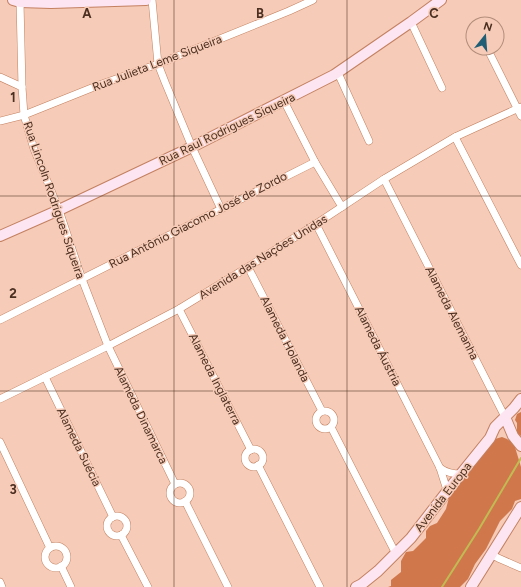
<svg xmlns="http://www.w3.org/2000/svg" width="521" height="587" font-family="Figtree,sans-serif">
  <rect width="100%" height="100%" fill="#f6cbb7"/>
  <g fill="#d0774b">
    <path d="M521,412V436L517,433V423L515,420L517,414Z"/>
    <path d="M502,437L507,439L514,444L518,457L521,467V499L515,501L512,509L500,521L486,549L475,564L468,579L460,587H388L391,586V580L401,572V561L406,552L413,551L426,538V531L430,526L437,523L446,509L451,490L458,480L468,474L469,466L481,455L495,439Z"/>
  </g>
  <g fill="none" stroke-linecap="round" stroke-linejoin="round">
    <path stroke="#c1bb53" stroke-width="2" d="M442,587L479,529L521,458"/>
    <defs>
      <g id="street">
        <path d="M152,0L158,64L165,82L192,147L221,209"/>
        <path d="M20,2L22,87L24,115L34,149L59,210L82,279L108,346L175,484"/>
        <path d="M411,22L442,88"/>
        <path d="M487,48L521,116"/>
        <path d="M338,73L369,141"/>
        <path d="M0,77L22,87"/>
        <path d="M284,101L315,162L342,207"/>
        <path d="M0,121L24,115L99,85L158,64L289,11L313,0"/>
        <path d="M455,137L521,265"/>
        <path d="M384,179L505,417"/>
        <path d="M316,224L440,468L446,487V493"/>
        <path d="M248,267L322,411"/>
        <path d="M179,309L251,450"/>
        <path d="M0,320L315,162"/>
        <path d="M45,377L113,517"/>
        <path d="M0,399L108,346L179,309L248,267L316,224L384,179L455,137L521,107"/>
        <circle cx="325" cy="420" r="9"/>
        <path d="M331,427L396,554"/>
        <path d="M0,442L50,548"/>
        <circle cx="254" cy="458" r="9"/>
        <path d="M258,465L320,587"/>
        <path d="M440,468C447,473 453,474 461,474"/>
        <circle cx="180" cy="493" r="10"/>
        <path d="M185,501L228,587"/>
        <circle cx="117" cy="526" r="10"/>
        <path d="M121,535L148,587"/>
        <circle cx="56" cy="557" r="11"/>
        <path d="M491,554L498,558L521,568"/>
        <path d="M61,566L71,587"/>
        <path d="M0,582L2,587"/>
      </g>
      <g id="secondary">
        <path d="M13,0L20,2L51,3L146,0"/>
        <path d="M0,236L59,210L192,147L334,75L411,22L441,0"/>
        <path d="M505,417L513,436L521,446"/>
        <path d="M356,587L362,584L378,571L411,538L452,485L490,438L495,427L514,408L521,399"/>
        <path d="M471,587L521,507"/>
      </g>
    </defs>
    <use href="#street" stroke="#c38060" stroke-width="8"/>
    <use href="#secondary" stroke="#c38060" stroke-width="12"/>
    <use href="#street" stroke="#fff" stroke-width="7"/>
    <use href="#secondary" stroke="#fee5f2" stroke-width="10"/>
  </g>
  <path fill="none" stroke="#4b2f21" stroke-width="1" stroke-opacity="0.55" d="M174,0V587M347,0V587M0,196H521M0,391H521"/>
  <g text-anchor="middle" stroke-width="3" stroke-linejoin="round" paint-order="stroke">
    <g font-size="12" fill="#4b2f21" stroke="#f6cbb7">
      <text transform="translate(157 63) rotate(-21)" y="4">Rua Julieta Leme Siqueira</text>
      <text transform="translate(227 129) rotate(-26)" y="4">Rua Raul Rodrigues Siqueira</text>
      <text transform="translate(54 200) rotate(71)" y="4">Rua Lincoln Rodrigues Siqueira</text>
      <text transform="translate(198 220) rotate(-27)" y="4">Rua Antônio Giacomo José de Zordo</text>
      <text transform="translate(263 257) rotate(-32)" y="4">Avenida das Nações Unidas</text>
      <text transform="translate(452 313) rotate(63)" y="4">Alameda Alemanha</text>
      <text transform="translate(285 339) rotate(63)" y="4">Alameda Holanda</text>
      <text transform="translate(378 346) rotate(63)" y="4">Alameda Áustria</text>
      <text transform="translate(215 379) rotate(63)" y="4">Alameda Inglaterra</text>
      <text transform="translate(141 415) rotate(64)" y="4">Alameda Dinamarca</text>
      <text transform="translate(79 447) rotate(64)" y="4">Alameda Suécia</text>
      <text transform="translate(443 497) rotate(-52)" y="4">Avenida Europa</text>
    </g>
  </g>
  <g font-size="13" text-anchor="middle" font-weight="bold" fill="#4b2f21" stroke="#f6cbb7" stroke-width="3" stroke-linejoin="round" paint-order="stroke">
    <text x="87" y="18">A</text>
    <text x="260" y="18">B</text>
    <text x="434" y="18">C</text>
    <text x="13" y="102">1</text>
    <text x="13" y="298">2</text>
    <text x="13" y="494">3</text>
  </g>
  <g transform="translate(485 36) rotate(17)"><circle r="19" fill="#f6cbb7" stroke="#b28d7b"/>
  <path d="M0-3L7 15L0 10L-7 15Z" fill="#205e75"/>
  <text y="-6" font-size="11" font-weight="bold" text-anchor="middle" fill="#4b2f21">N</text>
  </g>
</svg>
